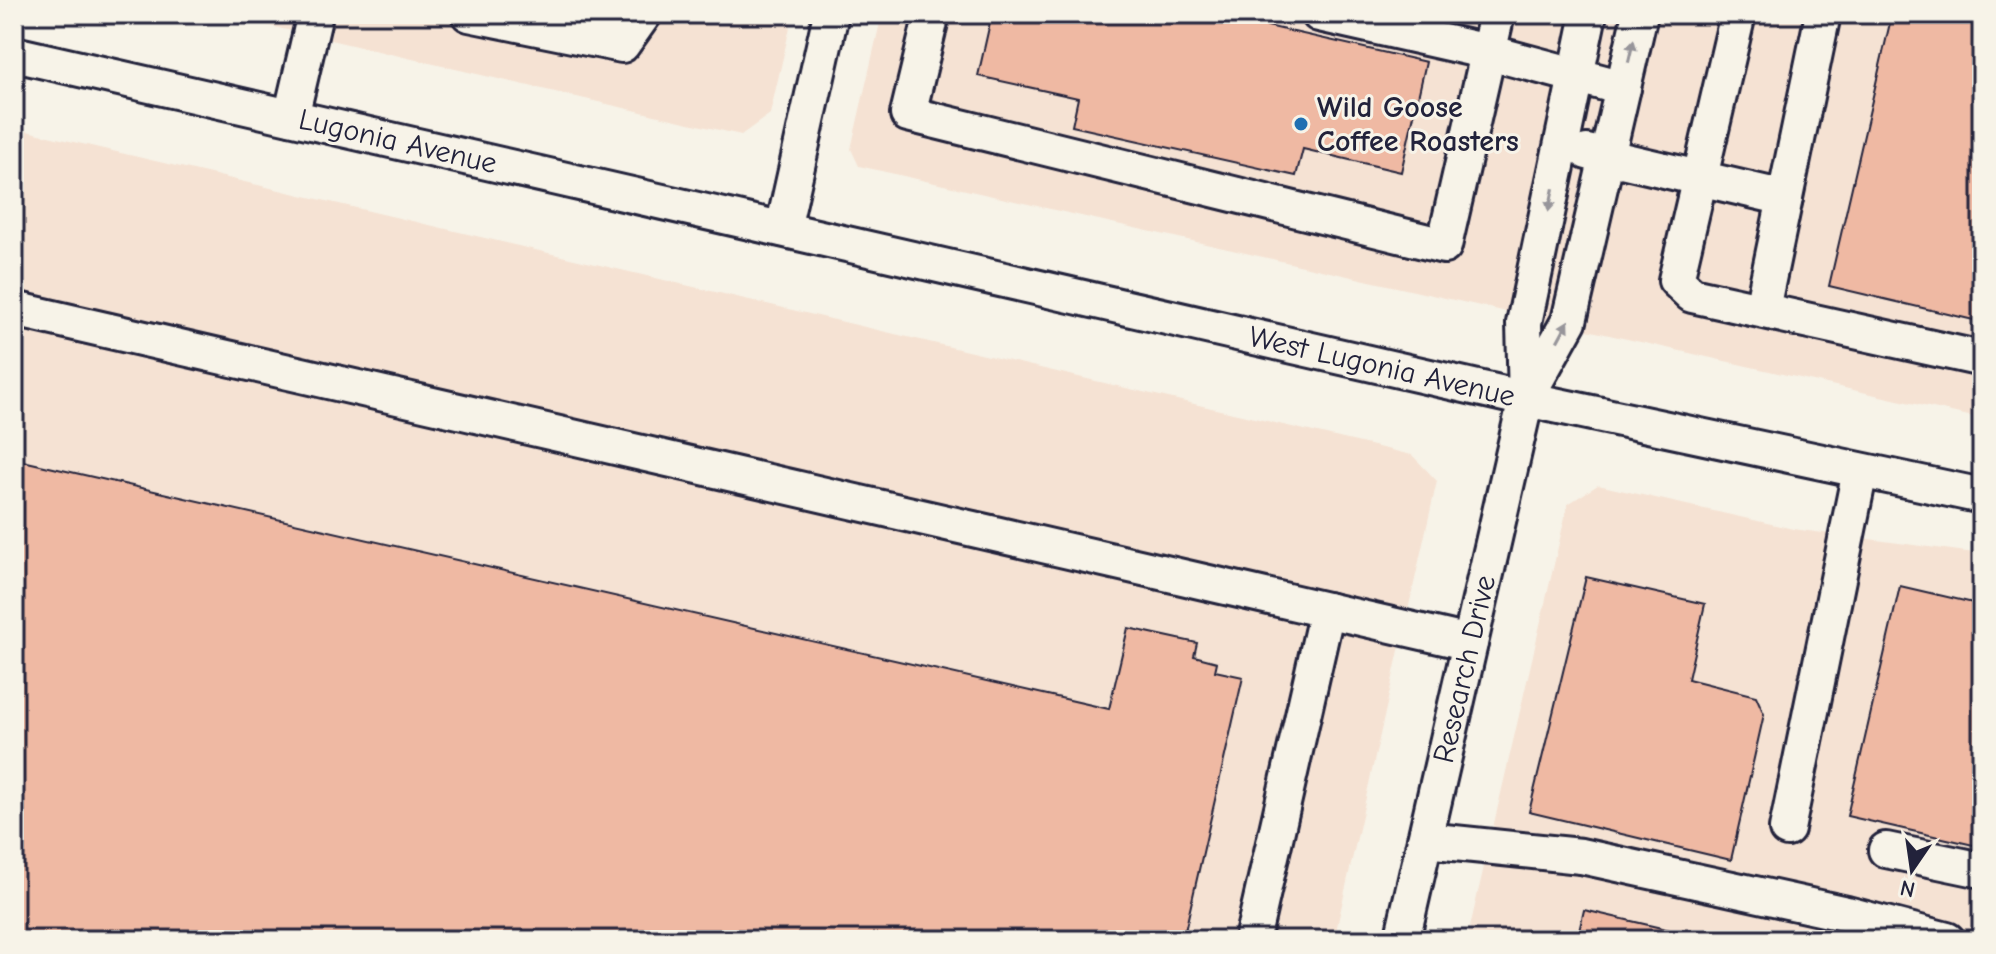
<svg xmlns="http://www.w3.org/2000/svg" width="1996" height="954" font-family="'Comic Neue',sans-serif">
  <rect width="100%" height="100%" fill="#f7f3e8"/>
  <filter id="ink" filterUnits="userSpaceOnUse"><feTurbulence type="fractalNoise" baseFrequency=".0125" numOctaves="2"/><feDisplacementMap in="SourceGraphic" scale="16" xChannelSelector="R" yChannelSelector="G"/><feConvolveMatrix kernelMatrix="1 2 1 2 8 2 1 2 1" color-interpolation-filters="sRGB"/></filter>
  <g filter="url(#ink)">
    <g fill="#f5e2d3">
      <path d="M218,14H793L770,114L741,135Z"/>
      <path d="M882,14H1982V419L859,166L851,149Z"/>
      <path d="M14,128L1412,455L1437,481L1334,940H14Z"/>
      <path d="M1598,485L1793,529L1982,554V940H1467L1568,504Z"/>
    </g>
    <g fill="#efb9a3" stroke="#22223b" stroke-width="2">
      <path d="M992,14H1215L1426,62L1401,172L1303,149L1296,176L1072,126L1078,98L978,76Z"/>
      <path d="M1892,14H1982V322L1829,286Z"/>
      <path d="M14,459L1109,709L1128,628L1197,643L1194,656L1217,662L1215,671L1243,677L1183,940H14Z"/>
      <path d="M1586,577L1705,604L1688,679L1756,696L1764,714L1731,860L1529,812Z"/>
      <path d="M1900,586L1982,605V847L1847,816Z"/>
      <path d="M1584,910L1713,940H1577Z"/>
    </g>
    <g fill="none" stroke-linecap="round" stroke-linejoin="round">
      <defs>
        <g id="minor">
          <path d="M469,14L622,45L644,14"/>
          <path d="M932,14L908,114L1444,246L1497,14"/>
          <path d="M1319,14L1488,52L1623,88"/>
          <path d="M1738,14L1676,280L1692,295L1982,359"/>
          <path d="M14,54L1526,399L1982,496"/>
          <path d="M291,117L315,14"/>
          <path d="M1587,152L1785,198"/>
          <path d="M783,229L831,14"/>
          <path d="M14,309L1470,643"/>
          <path d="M1762,309L1823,14"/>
          <path d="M1526,398L1569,321L1640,14"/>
          <path d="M1787,829L1860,471"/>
          <path d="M1425,840L1581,856L1847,914L1947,940"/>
          <path d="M1886,850L1982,870"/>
          <path d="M1252,940L1327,610"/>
          <path d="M1402,940L1526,399L1524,323L1589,14"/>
        </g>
      </defs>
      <use href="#minor" stroke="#22223b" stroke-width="40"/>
      <use href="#minor" stroke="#f7f3e8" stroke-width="34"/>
    </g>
    <defs><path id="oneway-solid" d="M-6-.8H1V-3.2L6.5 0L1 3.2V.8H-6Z" transform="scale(2)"/></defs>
    <g fill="#97959a">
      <use href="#oneway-solid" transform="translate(1631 51) rotate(-77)"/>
      <use href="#oneway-solid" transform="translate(1551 200) rotate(102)"/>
      <use href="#oneway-solid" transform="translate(1563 331) rotate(-62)"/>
    </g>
  </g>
  <circle fill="#1f6fb2" stroke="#f7f3e8" stroke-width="3" cx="1301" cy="124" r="8"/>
  <g text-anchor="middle" stroke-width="6" stroke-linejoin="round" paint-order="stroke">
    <g font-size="30" font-weight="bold" fill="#22223b" stroke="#f7f3e8" text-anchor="start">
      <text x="1317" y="117">Wild Goose<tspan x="1317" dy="34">Coffee Roasters</tspan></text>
    </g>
    <g font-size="30" fill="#22223b" stroke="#f7f3e8">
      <text transform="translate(398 141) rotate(13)" y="10">Lugonia Avenue</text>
      <text transform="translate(1382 366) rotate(13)" y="10">West Lugonia Avenue</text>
      <text transform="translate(1464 669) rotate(-77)" y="10">Research Drive</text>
    </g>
  </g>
  <rect width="1996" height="954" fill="none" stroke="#f7f3e8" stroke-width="48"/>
  <rect x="24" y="24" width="1948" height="906" fill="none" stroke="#22223b" stroke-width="3" filter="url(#ink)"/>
  <g transform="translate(1912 870) rotate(193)" stroke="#f7f3e8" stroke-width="6" paint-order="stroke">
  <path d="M0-6L14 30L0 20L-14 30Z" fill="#22223b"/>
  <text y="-12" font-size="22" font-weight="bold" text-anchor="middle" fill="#22223b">N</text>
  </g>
</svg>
